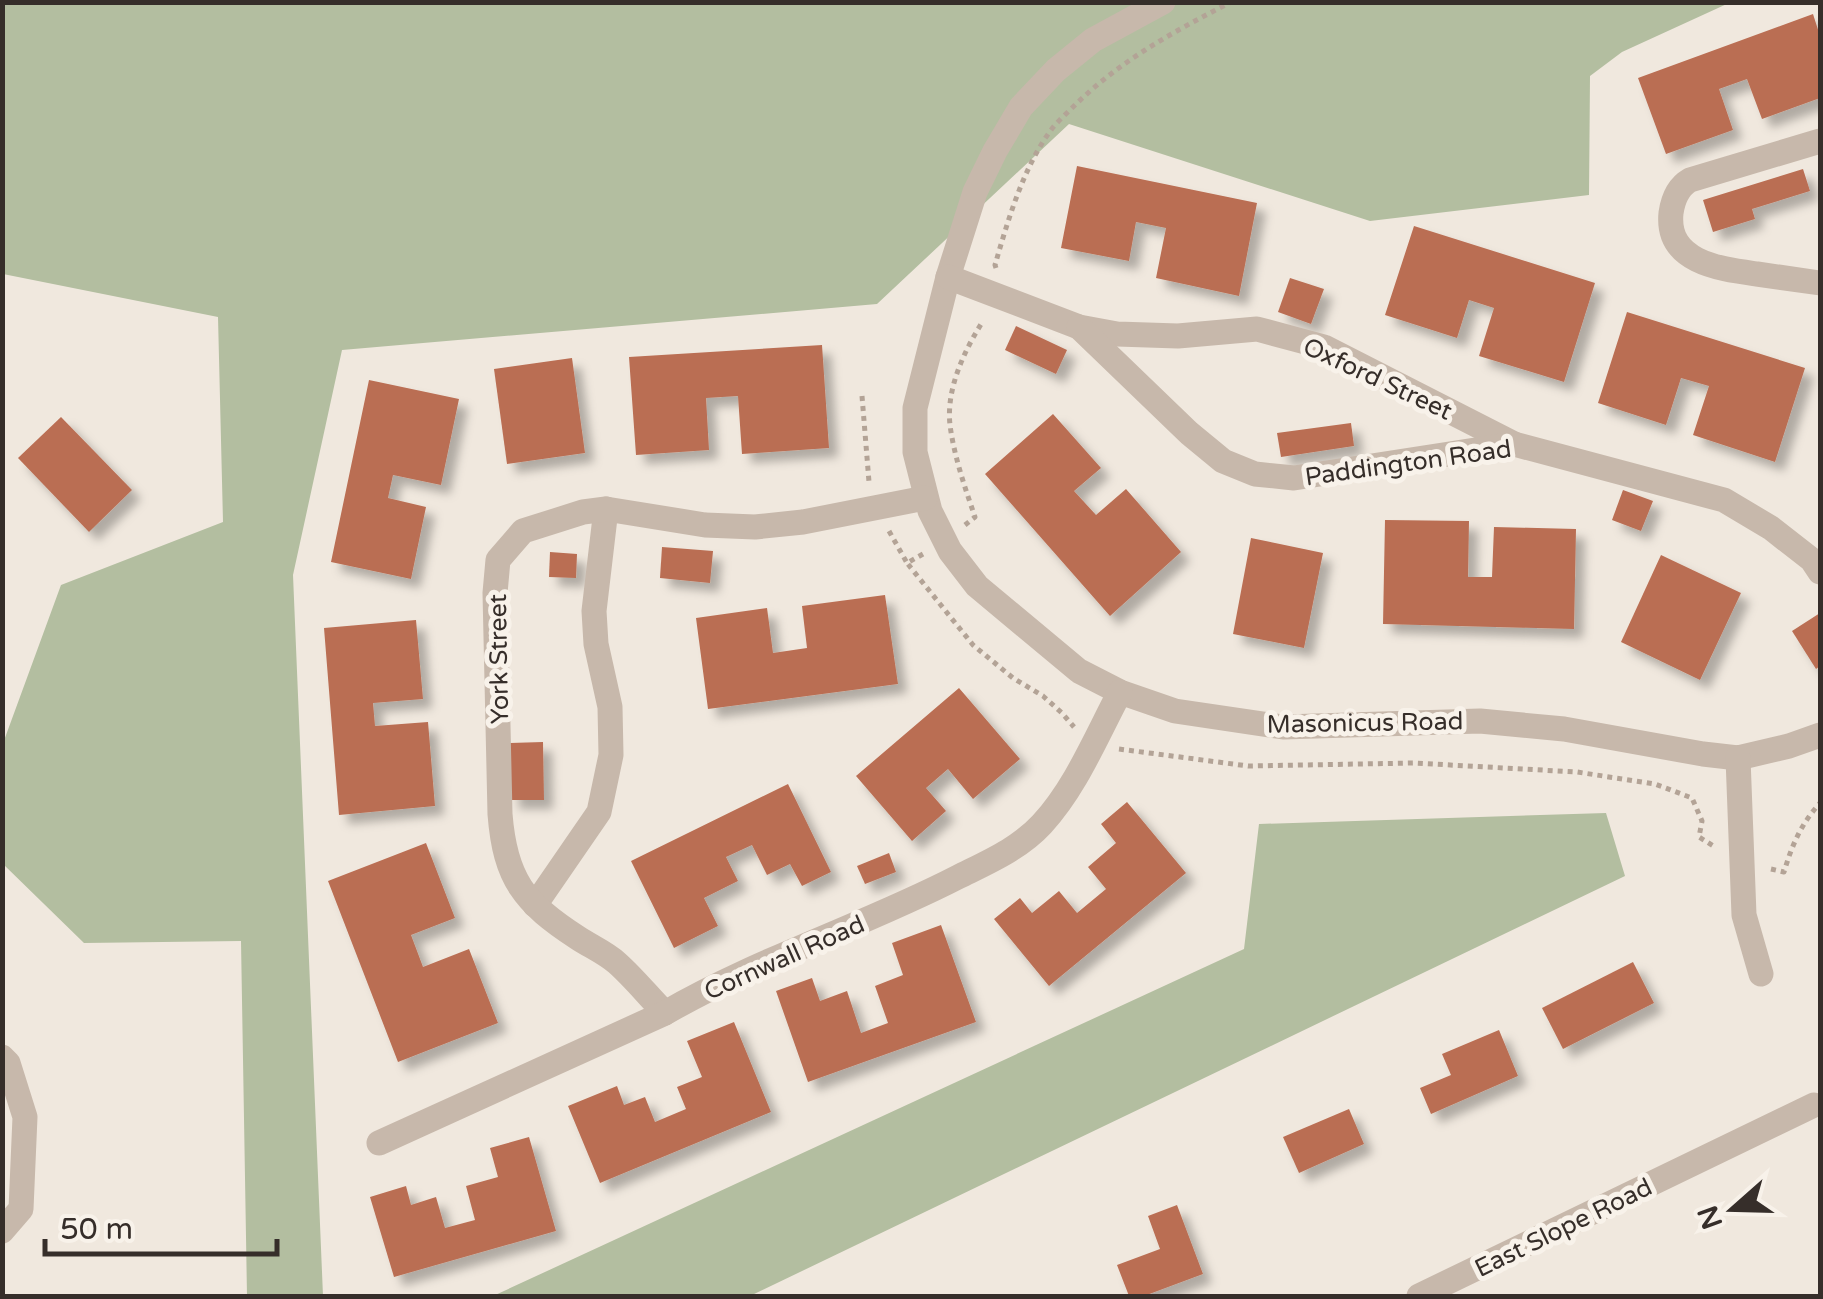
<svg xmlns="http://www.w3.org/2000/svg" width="1823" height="1299" font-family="'Varela Round',sans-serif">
  <defs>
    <filter id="shadow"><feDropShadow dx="9" dy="9" stdDeviation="5" flood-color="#0004"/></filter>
  </defs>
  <rect width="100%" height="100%" fill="#f0e8de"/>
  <g fill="#b3bea0">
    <path d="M3,3H1729L1622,52L1590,76L1589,195L1370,221L1069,124L877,304L342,350L293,575L323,1296H247L241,941L84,943L3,864L2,746L61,585L223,522L218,317L3,274Z"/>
    <path d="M1606,813L1625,876L750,1296H493L1244,949L1259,824Z"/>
  </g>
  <g fill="#ba6e53" filter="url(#shadow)">
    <path d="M1813,14L1820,36V98L1762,119L1747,79L1719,89L1733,130L1666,154L1638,78Z"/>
    <path d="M1077,166L1257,203L1239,296L1156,278L1166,228L1136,222L1129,261L1061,248Z"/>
    <path d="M1803,169L1810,191L1752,209L1755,219L1713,232L1703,200Z"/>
    <path d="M1414,226L1595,283L1564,382L1479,356L1494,308L1469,300L1457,338L1385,315Z"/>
    <path d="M1290,278L1324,289L1311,324L1278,312Z"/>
    <path d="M1627,312L1805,368L1775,462L1693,435L1709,386L1681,378L1666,425L1598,403Z"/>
    <path d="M1016,326L1067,350L1056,374L1005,350Z"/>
    <path d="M822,345L829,448L742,454L738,396L706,398L709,450L636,455L629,357Z"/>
    <path d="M572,358L585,453L507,464L494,369Z"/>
    <path d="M369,380L459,399L441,485L393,475L388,498L426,507L411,579L331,562Z"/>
    <path d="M1053,414L1101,468L1074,491L1096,515L1126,489L1181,552L1110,616L985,474Z"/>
    <path d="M61,417L132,490L89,532L18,458Z"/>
    <path d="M1351,423L1354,446L1281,457L1277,433Z"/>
    <path d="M1623,490L1653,501L1641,531L1612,520Z"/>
    <path d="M1385,520L1469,521L1468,577H1492L1494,527L1576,529L1574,629L1383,624Z"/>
    <path d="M1251,538L1323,553L1304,648L1233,634Z"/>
    <path d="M662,547L713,551L710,583L660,578Z"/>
    <path d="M550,552L577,554L576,578L549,577Z"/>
    <path d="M1661,555L1741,593L1700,680L1621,642Z"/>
    <path d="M885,595L898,684L708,709L696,618L767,608L773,653L807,648L802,606Z"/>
    <path d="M1820,613V666L1816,669L1792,631Z"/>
    <path d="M416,620L423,699L373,703L375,726L428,722L435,806L339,815L324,628Z"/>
    <path d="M959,688L1020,759L973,799L948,769L926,788L946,811L912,841L856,776Z"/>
    <path d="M543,742L544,800H510V743Z"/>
    <path d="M788,784L831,872L802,886L790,864L767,875L752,845L726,857L738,881L704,898L718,926L674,948L631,861Z"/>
    <path d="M1127,802L1186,873L1049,986L994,919L1020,898L1032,913L1059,891L1077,913L1106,889L1088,867L1116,843L1101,824Z"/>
    <path d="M426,843L455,918L411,935L423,967L469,949L498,1023L398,1062L328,881Z"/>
    <path d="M889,853L896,872L865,884L857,866Z"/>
    <path d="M941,925L976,1022L808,1082L776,991L812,978L820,1001L847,991L861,1033L888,1023L875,986L903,975L892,943Z"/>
    <path d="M1633,962L1654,1003L1563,1049L1542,1008Z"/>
    <path d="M734,1022L771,1112L600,1183L568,1106L617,1086L624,1105L645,1097L655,1122L686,1109L677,1087L702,1077L687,1041Z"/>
    <path d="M1499,1030L1518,1076L1431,1114L1420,1088L1451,1075L1442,1054Z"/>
    <path d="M1349,1109L1364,1144L1299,1173L1283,1137Z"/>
    <path d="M529,1137L556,1231L394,1277L370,1197L406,1186L411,1205L436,1197L445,1228L475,1220L466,1186L498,1177L490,1148Z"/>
    <path d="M1177,1205L1203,1274L1144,1296H1129L1117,1265L1160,1249L1148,1216Z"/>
  </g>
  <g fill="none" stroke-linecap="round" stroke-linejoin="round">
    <g stroke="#b3a396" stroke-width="5" stroke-dasharray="5 5" stroke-linecap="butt">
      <path d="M996,268L995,265C1008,220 1023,168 1051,130C1057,122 1065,115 1072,108C1119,61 1173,32 1231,2"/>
      <path d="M862,396L869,482"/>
      <path d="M965,525L975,517C965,488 954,456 950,425C946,389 964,351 983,321"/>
      <path d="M889,531L907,563"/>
      <path d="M923,554L907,563L973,645L1013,678L1043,696L1062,713L1074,727"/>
      <path d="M1119,749L1248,766L1414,763L1577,772L1655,784L1692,798L1702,821L1699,837L1715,847"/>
      <path d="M1771,869L1784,872C1792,845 1801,824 1820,803"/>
    </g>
    <g stroke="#c7b8ab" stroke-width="25">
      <path d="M1163,2L1093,40L1056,70L1021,107L995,151L975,192L948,277L915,408V452L930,511L950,551L977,586L1079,671L1120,692L1175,711L1283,727L1480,721L1564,729L1703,754L1738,758L1789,746L1820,735"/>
      <path d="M1820,141L1690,180C1678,187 1673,199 1671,213C1666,263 1721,269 1757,274C1778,277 1799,280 1820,283"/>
      <path d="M948,277L1079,327L1117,334L1178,336L1257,329L1324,347L1514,444"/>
      <path d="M1079,327L1189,433L1223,461L1255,474L1294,478L1514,444L1724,500L1771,528L1812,560L1820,572"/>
      <path d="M1738,758L1744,915L1761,974"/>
      <path d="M535,905L599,812L611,755L610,707L596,644L594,611L606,509"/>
      <path d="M665,1013C649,997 634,978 617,963C606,953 590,946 578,938C524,903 505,879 500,814L495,593L498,560L523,531L583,512L606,509L705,525L755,527L803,522L925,498"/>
      <path d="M2,1057L8,1063L25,1117L21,1209L2,1231"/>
      <path d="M379,1143L665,1013C758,959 863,926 958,877C988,862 1019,849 1042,824C1076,787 1096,737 1120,692"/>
      <path d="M1419,1296L1814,1105"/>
    </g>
  </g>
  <g text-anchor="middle" stroke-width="10" stroke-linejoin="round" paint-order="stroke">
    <g font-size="25" fill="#362e2a" stroke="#f8f2ea">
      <text transform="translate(1378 378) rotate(25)" y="9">Oxford Street</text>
      <text transform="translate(1408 462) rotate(-8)" y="9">Paddington Road</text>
      <text transform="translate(498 659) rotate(-91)" y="9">York Street</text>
      <text transform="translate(1365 722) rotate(-1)" y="9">Masonicus Road</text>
      <text transform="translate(784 957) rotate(-24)" y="9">Cornwall Road</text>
      <text transform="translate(1563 1227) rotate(-26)" y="9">East Slope Road</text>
    </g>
  </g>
  <rect width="1823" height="1299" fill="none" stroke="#362e2a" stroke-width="10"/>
  <g transform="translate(1733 1209) rotate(250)" stroke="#f8f2ea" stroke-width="8" paint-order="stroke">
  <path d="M0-8L18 38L0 25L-18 38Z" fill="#362e2a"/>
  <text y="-15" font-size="28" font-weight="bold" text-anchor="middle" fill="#362e2a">N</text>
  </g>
  <path d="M45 1239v15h232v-15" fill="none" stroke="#362e2a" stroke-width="5"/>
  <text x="60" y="1239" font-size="30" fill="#362e2a" stroke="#f8f2ea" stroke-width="8" paint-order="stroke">50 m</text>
</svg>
